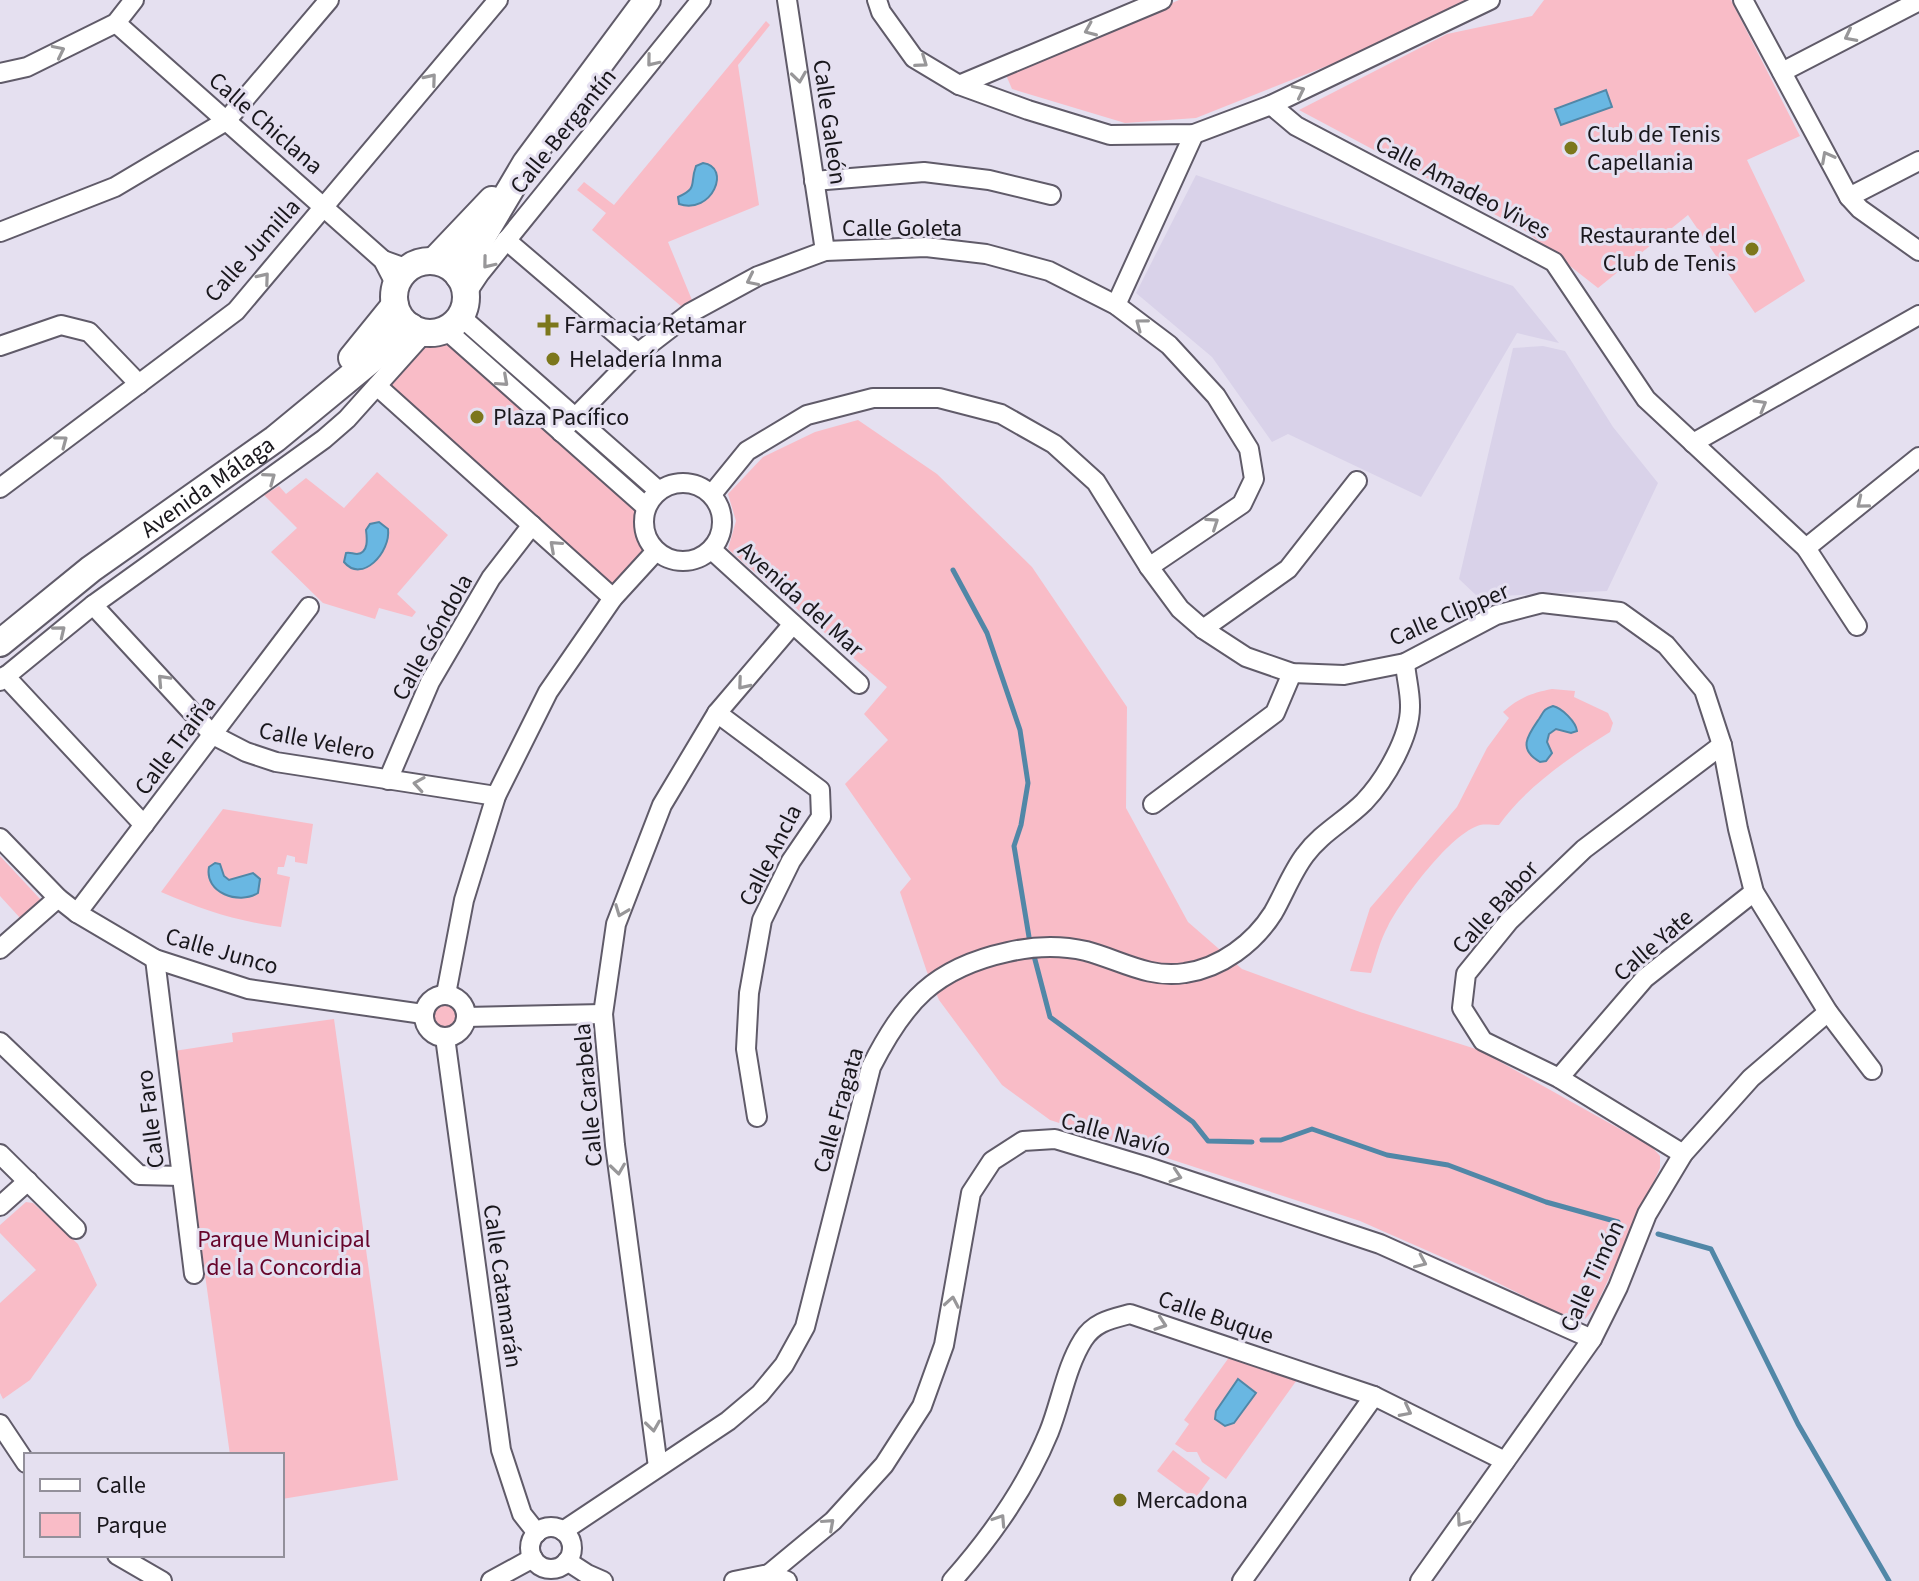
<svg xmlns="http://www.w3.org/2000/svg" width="1919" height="1581" font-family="'Source Sans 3',sans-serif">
  <rect width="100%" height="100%" fill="#e5e0f0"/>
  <g fill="#d9d2e9">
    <path d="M1196,175L1513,286L1559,343L1517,333L1421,497L1288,434L1272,442L1212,357L1136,293Z"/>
    <path d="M1543,346L1565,351L1613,427L1658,483L1607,591L1478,597L1459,579L1513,348Z"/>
  </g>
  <g fill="#f9bcc7">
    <path d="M1179,0H1466L1337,62L1196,118L1125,123L1012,89L1006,75Z"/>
    <path d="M1544,0H1731L1800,136L1747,160L1805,281L1755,313L1688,215L1598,288L1524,230L1299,110L1447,34L1532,16Z"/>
    <path d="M766,21L770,25L738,65L759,205L668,242L692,300L682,307L592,230L606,213L577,190L584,182L614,205Z"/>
    <path d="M444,334L641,509V531L650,550L613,591L383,386L427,336Z"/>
    <path d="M858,420L937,474L1032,567L1127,707L1126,808L1188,922L1242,969L1360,1012L1479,1050L1652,1147L1660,1156V1168L1595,1308L1585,1319L1568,1318L1478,1273L1360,1221L1050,1120L1002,1085L939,1000L927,972L900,892L911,879L845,784L888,740L864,714L887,687L728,549L736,521L728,494L763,457L815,432Z"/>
    <path d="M377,472L448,535L397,594L416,612L412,617L379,608L375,619L323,603L271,552L297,528L264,495L279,486L286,494L306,478L344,508Z"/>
    <path d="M1552,689L1575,691L1574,697L1608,713L1613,723L1610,732C1570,757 1526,787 1499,825C1493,825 1486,824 1480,825C1451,833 1402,899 1388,926C1380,940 1376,958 1371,973L1350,971L1370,908L1457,807L1487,748L1509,718L1503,712C1519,698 1531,693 1552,689Z"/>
    <path d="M223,809L313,824L307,864L295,862V857L287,855L284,867H278L277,874L290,877L281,927C236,921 203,910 161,892Z"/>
    <path d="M0,856L41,900L21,919L0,896Z"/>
    <circle cx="445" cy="1015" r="14"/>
    <path d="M334,1019L398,1480L282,1499V1455H230L174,1051L233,1042L232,1033Z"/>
    <path d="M26,1202L33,1203L78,1244L97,1285L30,1380L3,1399L0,1393V1303L36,1270L0,1233V1225Z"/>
    <path d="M1230,1356L1299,1377L1226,1479L1202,1462L1197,1452H1187L1175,1444L1189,1424L1184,1420Z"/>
    <path d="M1173,1450L1210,1478L1195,1499L1157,1471Z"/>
  </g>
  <g fill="#69b7e2" stroke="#5187a7" stroke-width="2">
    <path d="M1606,90L1612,107L1561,125L1555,109Z"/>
    <path d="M703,163C732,167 712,215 679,204L678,197C699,187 689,185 696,166Z"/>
    <path d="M379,522L388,529C391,552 362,584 344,562L346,553C350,552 353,554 357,554C369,553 367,538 366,530L370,524Z"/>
    <path d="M1553,706C1562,708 1576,722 1577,731L1571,733L1556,729L1549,734L1547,742L1552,753L1546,761L1540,762C1517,749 1528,735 1539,719C1544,711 1544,709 1553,706Z"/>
    <path d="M215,863L220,864L224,876L229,880L253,873L260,879L258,893C239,905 204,893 209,867Z"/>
    <path d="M1238,1379L1256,1393L1234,1423L1225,1426L1215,1419L1216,1411Z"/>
  </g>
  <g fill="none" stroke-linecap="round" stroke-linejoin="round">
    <g stroke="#5187a7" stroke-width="5">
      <path d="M953,570L987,633L1020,730L1028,783L1021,825L1014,846L1030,943"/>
      <path d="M1033,952L1050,1017L1193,1122L1208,1141L1252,1142"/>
      <path d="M1262,1140H1281L1312,1129L1387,1155L1448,1165L1546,1202L1618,1222"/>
      <path d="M1658,1234L1711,1249L1798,1424L1889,1581"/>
    </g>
    <defs>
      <g id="street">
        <path d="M787,0L825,251"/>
        <path d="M877,0L881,12L914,58L959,85L1028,110L1110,135L1194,134L1271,105L1490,0"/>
        <path d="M1743,0L1849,197L1860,209L1919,251"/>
        <path d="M116,23L383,260L396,285"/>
        <path d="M1782,72L1919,1"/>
        <path d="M0,73L27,67L116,23L134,0"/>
        <path d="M959,85L1162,0"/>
        <path d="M1271,105L1296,126L1554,262L1646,399L1806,548L1857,626"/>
        <path d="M814,181L924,172L989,180L1051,195"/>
        <path d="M1849,197L1919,161"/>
        <path d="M0,232L115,187L226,121L329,0"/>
        <path d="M506,240L638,353"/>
        <path d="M383,260L408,269"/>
        <path d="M466,294L480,273L701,0"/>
        <path d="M1116,305L1194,134"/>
        <path d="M460,316L659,491"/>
        <path d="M445,329L646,507"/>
        <path d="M0,346L61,325L89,332L139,384"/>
        <path d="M377,386L613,598"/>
        <path d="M561,432L638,353L690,313L758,276L825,251L926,247L986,254L1049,271L1116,305L1169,345L1216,396L1249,449L1254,479L1242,504L1149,567"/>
        <path d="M1693,443L1919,315"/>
        <circle cx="683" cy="522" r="39"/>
        <path d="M0,488L236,311L498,0"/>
        <path d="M712,494L747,451L807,415L873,398H939L1001,414L1054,444L1096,482L1149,567L1180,609L1203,629L1246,657L1292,673L1344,675L1405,663L1496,615L1542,603L1620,612L1666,645L1704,690L1722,745L1738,829L1754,892L1828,1012L1872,1070"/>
        <path d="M1806,548L1919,457"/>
        <path d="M712,550L859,684"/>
        <path d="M93,605L213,735L246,752L276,762L496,796"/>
        <path d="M1203,629L1288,569L1357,481"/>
        <path d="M5,676L144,825"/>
        <path d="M0,681L93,605L324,439L347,419L425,332"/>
        <path d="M717,713L820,790L821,817L791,861L762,920L749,993L746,1049L757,1117"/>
        <path d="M388,780L430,682L491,578L532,525"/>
        <path d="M1153,804L1275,713L1292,673"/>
        <path d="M0,838L58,898L77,913L155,959L248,989L423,1014"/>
        <path d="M77,913L309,607"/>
        <path d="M0,949L58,898"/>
        <path d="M155,959L194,1274"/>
        <path d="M446,994L464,900L496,796L548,692L613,598L656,551"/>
        <circle cx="445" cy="1016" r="21"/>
        <path d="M466,1017L603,1014"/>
        <path d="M445,1037L501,1450L522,1514L537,1533"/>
        <path d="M0,1042L139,1175L181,1176"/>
        <path d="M1559,1078L1645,978L1754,892"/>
        <path d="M0,1154L76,1229"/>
        <path d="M1683,1154L1559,1078L1483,1041L1462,1008L1466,974L1509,921L1584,849L1722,745"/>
        <path d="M0,1206L28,1181"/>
        <path d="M0,1424L26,1463"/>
        <path d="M658,1467L615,1145L603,1014L616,924L662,805L717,713L793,624"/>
        <circle cx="551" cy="1548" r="21"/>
        <path d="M563,1531L728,1421L760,1394L784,1365L805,1327L871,1067C904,1002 934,968 1008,952C1034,946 1060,945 1086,951C1120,960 1149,979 1185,973C1221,968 1254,943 1273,913C1284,894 1292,872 1305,855C1321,833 1345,821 1364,802C1385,780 1411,736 1410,705C1410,691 1406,677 1405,663"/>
        <path d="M117,1555L162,1581"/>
        <path d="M567,1561L587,1574L603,1581"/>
        <path d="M769,1574L833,1521L884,1465L922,1406L944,1345L971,1193L992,1161L1023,1141L1055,1139L1145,1166L1380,1244L1592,1339"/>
        <path d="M491,1581L533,1558"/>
        <path d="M734,1581L769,1574L787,1581"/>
        <path d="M952,1581C991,1537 1026,1488 1049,1432C1061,1402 1066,1367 1083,1340C1094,1322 1111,1319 1130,1314L1374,1396L1505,1461"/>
        <path d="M1242,1581L1374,1396"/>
        <path d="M1420,1581L1592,1339L1618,1287L1647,1214L1683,1154L1751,1078L1828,1012"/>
      </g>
      <g id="secondary">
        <path d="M434,261L492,200"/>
        <circle cx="430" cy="297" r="36"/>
        <path d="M459,276L526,163L647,0"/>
        <path d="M352,358L395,305"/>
        <path id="s1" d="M0,643L91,569L275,439L411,327"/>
      </g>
    </defs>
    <use href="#street" stroke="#605b69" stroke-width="22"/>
    <use href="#secondary" stroke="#605b69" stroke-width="30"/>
    <use href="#street" stroke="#fff" stroke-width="18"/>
    <use href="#secondary" stroke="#fff" stroke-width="26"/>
  </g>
  <defs><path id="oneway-chevron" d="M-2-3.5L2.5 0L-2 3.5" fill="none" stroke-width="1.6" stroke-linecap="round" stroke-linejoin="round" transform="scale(2)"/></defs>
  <g stroke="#989799">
    <use href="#oneway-chevron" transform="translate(1090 30) rotate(157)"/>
    <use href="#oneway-chevron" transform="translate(1850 36) rotate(153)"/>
    <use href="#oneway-chevron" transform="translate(59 51) rotate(-26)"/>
    <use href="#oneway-chevron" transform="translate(652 61) rotate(129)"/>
    <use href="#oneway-chevron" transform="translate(922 62) rotate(35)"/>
    <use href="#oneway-chevron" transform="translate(799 77) rotate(82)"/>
    <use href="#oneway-chevron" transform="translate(431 79) rotate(-50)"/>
    <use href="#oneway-chevron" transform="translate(1299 91) rotate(-26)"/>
    <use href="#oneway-chevron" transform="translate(1827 157) rotate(-118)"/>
    <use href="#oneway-chevron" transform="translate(488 263) rotate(129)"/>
    <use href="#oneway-chevron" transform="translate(264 278) rotate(-50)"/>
    <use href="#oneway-chevron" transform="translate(752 280) rotate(154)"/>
    <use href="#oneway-chevron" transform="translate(1141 324) rotate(-143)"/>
    <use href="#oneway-chevron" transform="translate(503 381) rotate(42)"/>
    <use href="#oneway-chevron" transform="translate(1761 405) rotate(-30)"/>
    <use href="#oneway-chevron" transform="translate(62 441) rotate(-37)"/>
    <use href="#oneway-chevron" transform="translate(270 478) rotate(-36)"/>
    <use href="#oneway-chevron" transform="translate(1862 503) rotate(141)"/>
    <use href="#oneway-chevron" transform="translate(1213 523) rotate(-34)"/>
    <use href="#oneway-chevron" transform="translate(555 546) rotate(-138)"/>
    <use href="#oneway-chevron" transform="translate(60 631) rotate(-39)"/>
    <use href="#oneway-chevron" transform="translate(163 680) rotate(-133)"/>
    <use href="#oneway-chevron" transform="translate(743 684) rotate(130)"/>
    <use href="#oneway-chevron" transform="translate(419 784) rotate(-171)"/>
    <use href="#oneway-chevron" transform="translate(621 911) rotate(111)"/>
    <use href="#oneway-chevron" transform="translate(618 1169) rotate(82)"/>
    <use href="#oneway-chevron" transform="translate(1176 1176) rotate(18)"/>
    <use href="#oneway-chevron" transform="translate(1421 1262) rotate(24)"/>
    <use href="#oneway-chevron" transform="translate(952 1302) rotate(-80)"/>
    <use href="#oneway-chevron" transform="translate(1161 1324) rotate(19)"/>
    <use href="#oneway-chevron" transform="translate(1406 1411) rotate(27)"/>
    <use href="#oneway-chevron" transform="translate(653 1426) rotate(82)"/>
    <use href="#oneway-chevron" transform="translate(1000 1520) rotate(-57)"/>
    <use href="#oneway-chevron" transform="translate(1462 1521) rotate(125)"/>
    <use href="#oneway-chevron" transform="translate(829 1524) rotate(-42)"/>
  </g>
  <g fill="#7c771c" stroke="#e5e0f0" stroke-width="3">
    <circle cx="1571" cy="148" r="8"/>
    <circle cx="1752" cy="249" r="8"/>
    <path d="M544 313h8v8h8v8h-8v8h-8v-8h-8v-8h8z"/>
    <circle cx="553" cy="359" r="8"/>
    <circle cx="477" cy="417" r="8"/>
    <circle cx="1120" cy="1500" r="8"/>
  </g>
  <g text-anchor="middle" stroke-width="6" stroke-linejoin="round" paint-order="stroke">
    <g font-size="24" fill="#19171c" stroke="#e5e0f0">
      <text transform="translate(830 122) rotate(82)" y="8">Calle Galeón</text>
      <text transform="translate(266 123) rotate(41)" y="8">Calle Chiclana</text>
      <text transform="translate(563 131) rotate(-51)" y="8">Calle Bergantín</text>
      <text transform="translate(1463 187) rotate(28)" y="8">Calle Amadeo Vives</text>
      <text x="902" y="236">Calle Goleta</text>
      <text transform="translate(252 250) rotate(-48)" y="8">Calle Jumilla</text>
      <text dy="8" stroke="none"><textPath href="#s1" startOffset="260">Avenida Málaga</textPath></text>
      <text transform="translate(801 599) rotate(42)" y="8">Avenida del Mar</text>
      <text transform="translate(1449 614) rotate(-23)" y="8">Calle Clipper</text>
      <text transform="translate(432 637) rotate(-61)" y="8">Calle Góndola</text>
      <text transform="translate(317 741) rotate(11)" y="8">Calle Velero</text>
      <text transform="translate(175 745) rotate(-53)" y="8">Calle Traiña</text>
      <text transform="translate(770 855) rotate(-63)" y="8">Calle Ancla</text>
      <text transform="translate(1495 907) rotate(-48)" y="8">Calle Babor</text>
      <text transform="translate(1653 945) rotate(-41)" y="8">Calle Yate</text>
      <text transform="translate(222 951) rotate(16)" y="8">Calle Junco</text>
      <text transform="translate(588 1095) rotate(-95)" y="8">Calle Carabela</text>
      <text transform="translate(838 1110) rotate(-74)" y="8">Calle Fragata</text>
      <text transform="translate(150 1119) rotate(-97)" y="8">Calle Faro</text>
      <text transform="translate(1116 1134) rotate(15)" y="8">Calle Navío</text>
      <text transform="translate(1592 1276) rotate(-65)" y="8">Calle Timón</text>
      <text transform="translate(503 1286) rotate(82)" y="8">Calle Catamarán</text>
      <text transform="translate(1216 1317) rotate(19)" y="8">Calle Buque</text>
    </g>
    <g font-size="24" fill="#19171c" stroke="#e5e0f0" text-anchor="start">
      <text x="1587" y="142">Club de Tenis<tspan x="1587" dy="28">Capellania</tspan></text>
      <text x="1736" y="243" text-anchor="end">Restaurante del<tspan x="1736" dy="28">Club de Tenis</tspan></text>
      <text x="564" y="333">Farmacia Retamar</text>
      <text x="569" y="367">Heladería Inma</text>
      <text x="493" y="425">Plaza Pacífico</text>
      <text x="1136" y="1508">Mercadona</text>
    </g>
    <g font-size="24" fill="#66042a" stroke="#e5e0f0">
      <text x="284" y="1247">Parque Municipal<tspan x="284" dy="28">de la Concordia</tspan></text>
    </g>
  </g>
  <rect x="24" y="1453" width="260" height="104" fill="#e5e0f0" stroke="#93909b" stroke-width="2"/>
  <rect x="40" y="1479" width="40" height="12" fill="#ffffff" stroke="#93909b" stroke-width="2"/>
  <text x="96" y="1493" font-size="24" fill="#19171c">Calle</text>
  <rect x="40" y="1513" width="40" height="24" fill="#f9bcc7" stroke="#93909b" stroke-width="2"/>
  <text x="96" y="1533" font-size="24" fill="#19171c">Parque</text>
</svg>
